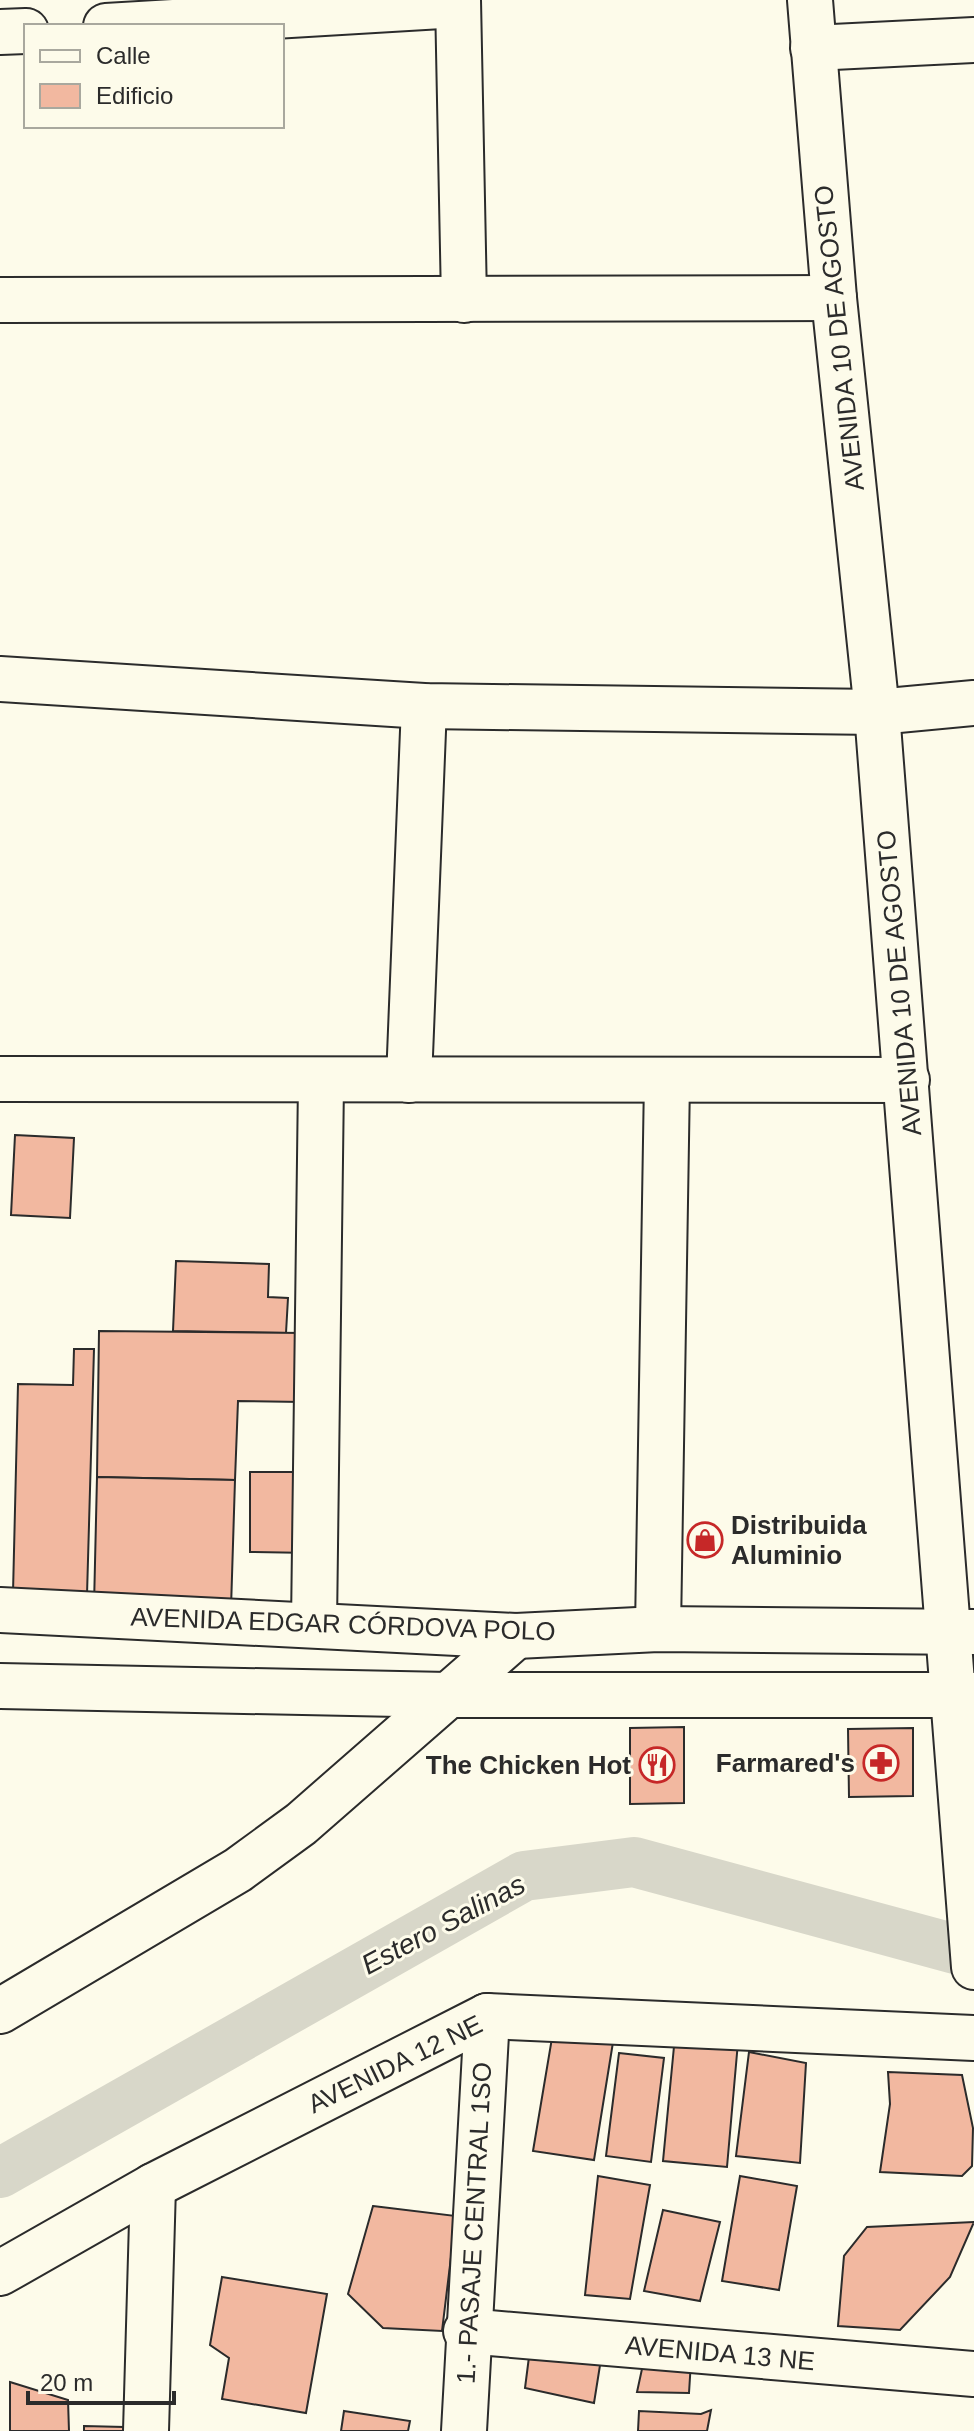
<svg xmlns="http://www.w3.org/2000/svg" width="974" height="2431" font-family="Arial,sans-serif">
  <rect width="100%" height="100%" fill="#fdfbea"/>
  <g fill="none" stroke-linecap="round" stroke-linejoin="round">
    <path stroke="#d8d7c9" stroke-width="50" d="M0,2173L524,1876L634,1862L974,1954"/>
  </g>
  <g fill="#f2b8a0" stroke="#2b2b2b" stroke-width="2">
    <path d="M15,1135L74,1138L70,1218L11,1215Z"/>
    <path d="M176,1261L269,1264L268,1297L288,1298L286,1333L173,1331Z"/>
    <path d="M99,1331L304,1333L302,1402L238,1401L235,1480L97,1477Z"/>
    <path d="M74,1349H94L87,1595L13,1593L18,1384L73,1385Z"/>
    <path d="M250,1472H312L311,1553L250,1552Z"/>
    <path d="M97,1477L235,1480L231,1608L94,1606Z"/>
    <path d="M684,1727V1803L630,1804V1728Z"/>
    <path d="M913,1728V1796L849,1797L848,1729Z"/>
    <path d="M554,2026L614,2036L594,2160L533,2151Z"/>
    <path d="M675,2036L738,2042L727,2167L663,2161Z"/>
    <path d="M749,2052L806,2063L800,2163L736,2156Z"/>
    <path d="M619,2053L664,2058L651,2162L606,2156Z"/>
    <path d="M888,2072L962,2075L973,2128L972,2166L962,2176L880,2172L890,2104Z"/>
    <path d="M598,2176L650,2185L630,2299L585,2295Z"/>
    <path d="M740,2176L797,2186L779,2290L722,2281Z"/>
    <path d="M373,2206L456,2216L442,2331L383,2328L348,2294Z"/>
    <path d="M663,2210L720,2222L700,2301L644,2291Z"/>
    <path d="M974,2222L950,2277L900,2330L838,2326L844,2256L867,2227Z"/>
    <path d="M222,2277L327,2294L306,2413L222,2399L229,2358L210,2345Z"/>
    <path d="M530,2349L601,2359L594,2403L525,2388Z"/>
    <path d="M645,2355L691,2361L689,2393L637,2392Z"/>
    <path d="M10,2382L68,2400L69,2431H10Z"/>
    <path d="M711,2410L707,2431H638L639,2411L701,2414Z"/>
    <path d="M344,2411L410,2421L408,2431H341Z"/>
    <path d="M84,2426L124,2427V2431H84Z"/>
  </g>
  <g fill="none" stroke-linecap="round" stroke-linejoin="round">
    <defs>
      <g id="minor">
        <path d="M458,0L464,300"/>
        <path d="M810,0L834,298L877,712L974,1967"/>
        <path d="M106,26L458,5"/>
        <path d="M0,32L26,31"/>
        <path d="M813,48L974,40"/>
        <path d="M0,300L834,298"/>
        <path d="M0,679L424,706L877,712L974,703"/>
        <path d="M0,1079L907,1080"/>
        <path d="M409,1080L424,706"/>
        <path d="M314,1624L321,1082"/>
        <path d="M658,1629L667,1080"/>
        <path d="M0,2011L238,1870L301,1824L516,1636"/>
        <path d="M0,2273L153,2186L487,2016L974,2038"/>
        <path d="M466,2331L974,2374"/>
        <path d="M146,2431L153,2186"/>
        <path d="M464,2431L487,2016"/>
      </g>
      <g id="major">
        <path d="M0,1610L516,1636L658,1629L974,1632"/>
        <path d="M0,1686L448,1695H974"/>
      </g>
    </defs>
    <use href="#minor" stroke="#2b2b2b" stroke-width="48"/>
    <use href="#major" stroke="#2b2b2b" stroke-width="48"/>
    <use href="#minor" stroke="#fdfbea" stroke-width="44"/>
    <use href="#major" stroke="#fdfbea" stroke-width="44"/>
  </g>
  <defs>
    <symbol id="shop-ring" viewBox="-11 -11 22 22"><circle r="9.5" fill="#fdfbea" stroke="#c62828" stroke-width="1.5"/><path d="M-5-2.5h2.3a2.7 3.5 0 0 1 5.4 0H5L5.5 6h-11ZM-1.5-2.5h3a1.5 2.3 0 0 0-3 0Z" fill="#c62828"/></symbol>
    <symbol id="pharmacy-ring" viewBox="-11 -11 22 22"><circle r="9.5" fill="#fdfbea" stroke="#c62828" stroke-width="1.5"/><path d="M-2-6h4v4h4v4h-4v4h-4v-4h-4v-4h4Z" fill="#c62828"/></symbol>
    <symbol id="restaurant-ring" viewBox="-11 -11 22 22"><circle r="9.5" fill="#fdfbea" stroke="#c62828" stroke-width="1.5"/><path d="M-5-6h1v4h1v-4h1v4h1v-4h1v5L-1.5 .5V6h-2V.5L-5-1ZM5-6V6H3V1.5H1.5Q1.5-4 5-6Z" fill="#c62828"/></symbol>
  </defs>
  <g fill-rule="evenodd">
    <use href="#shop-ring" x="685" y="1520" width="40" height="40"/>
    <use href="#pharmacy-ring" x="861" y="1743" width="40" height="40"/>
    <use href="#restaurant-ring" x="637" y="1745" width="40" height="40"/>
  </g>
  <g text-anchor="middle" stroke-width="6" stroke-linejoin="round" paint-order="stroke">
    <g font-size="26" fill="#2b2b2b" stroke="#fdfbea">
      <text transform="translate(839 338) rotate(-96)" y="9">AVENIDA 10 DE AGOSTO</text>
      <text transform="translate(899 983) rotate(-95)" y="9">AVENIDA 10 DE AGOSTO</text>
      <text transform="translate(343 1624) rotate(2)" y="9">AVENIDA EDGAR CÓRDOVA POLO</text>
      <text transform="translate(395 2064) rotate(-26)" y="9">AVENIDA 12 NE</text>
      <text transform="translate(474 2223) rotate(-87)" y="9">1.- PASAJE CENTRAL 1SO</text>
      <text transform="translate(720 2353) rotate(5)" y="9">AVENIDA 13 NE</text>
    </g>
    <g font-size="26" font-weight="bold" fill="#2b2b2b" stroke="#fdfbea" text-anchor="end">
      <text x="731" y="1534" text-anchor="start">Distribuida<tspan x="731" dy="30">Aluminio</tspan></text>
      <text x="855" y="1772">Farmared's</text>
      <text x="631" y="1774">The Chicken Hot</text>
    </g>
    <g font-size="28" font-style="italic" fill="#2b2b2b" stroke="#fdfbea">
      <text transform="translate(443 1924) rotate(-28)" y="10">Estero Salinas</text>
    </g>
  </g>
  <rect x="24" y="24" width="260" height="104" fill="#fdfbea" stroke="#a9a89e" stroke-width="2"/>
  <rect x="40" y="50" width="40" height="12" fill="#fdfbea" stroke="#a9a89e" stroke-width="2"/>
  <text x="96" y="64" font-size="24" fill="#2b2b2b">Calle</text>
  <rect x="40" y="84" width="40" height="24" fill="#f2b8a0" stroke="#a9a89e" stroke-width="2"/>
  <text x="96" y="104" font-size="24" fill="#2b2b2b">Edificio</text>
  <path d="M28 2391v12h146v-12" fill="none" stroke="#2b2b2b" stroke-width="4"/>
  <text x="40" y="2391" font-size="24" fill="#2b2b2b" stroke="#fdfbea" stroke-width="6" paint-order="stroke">20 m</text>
</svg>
